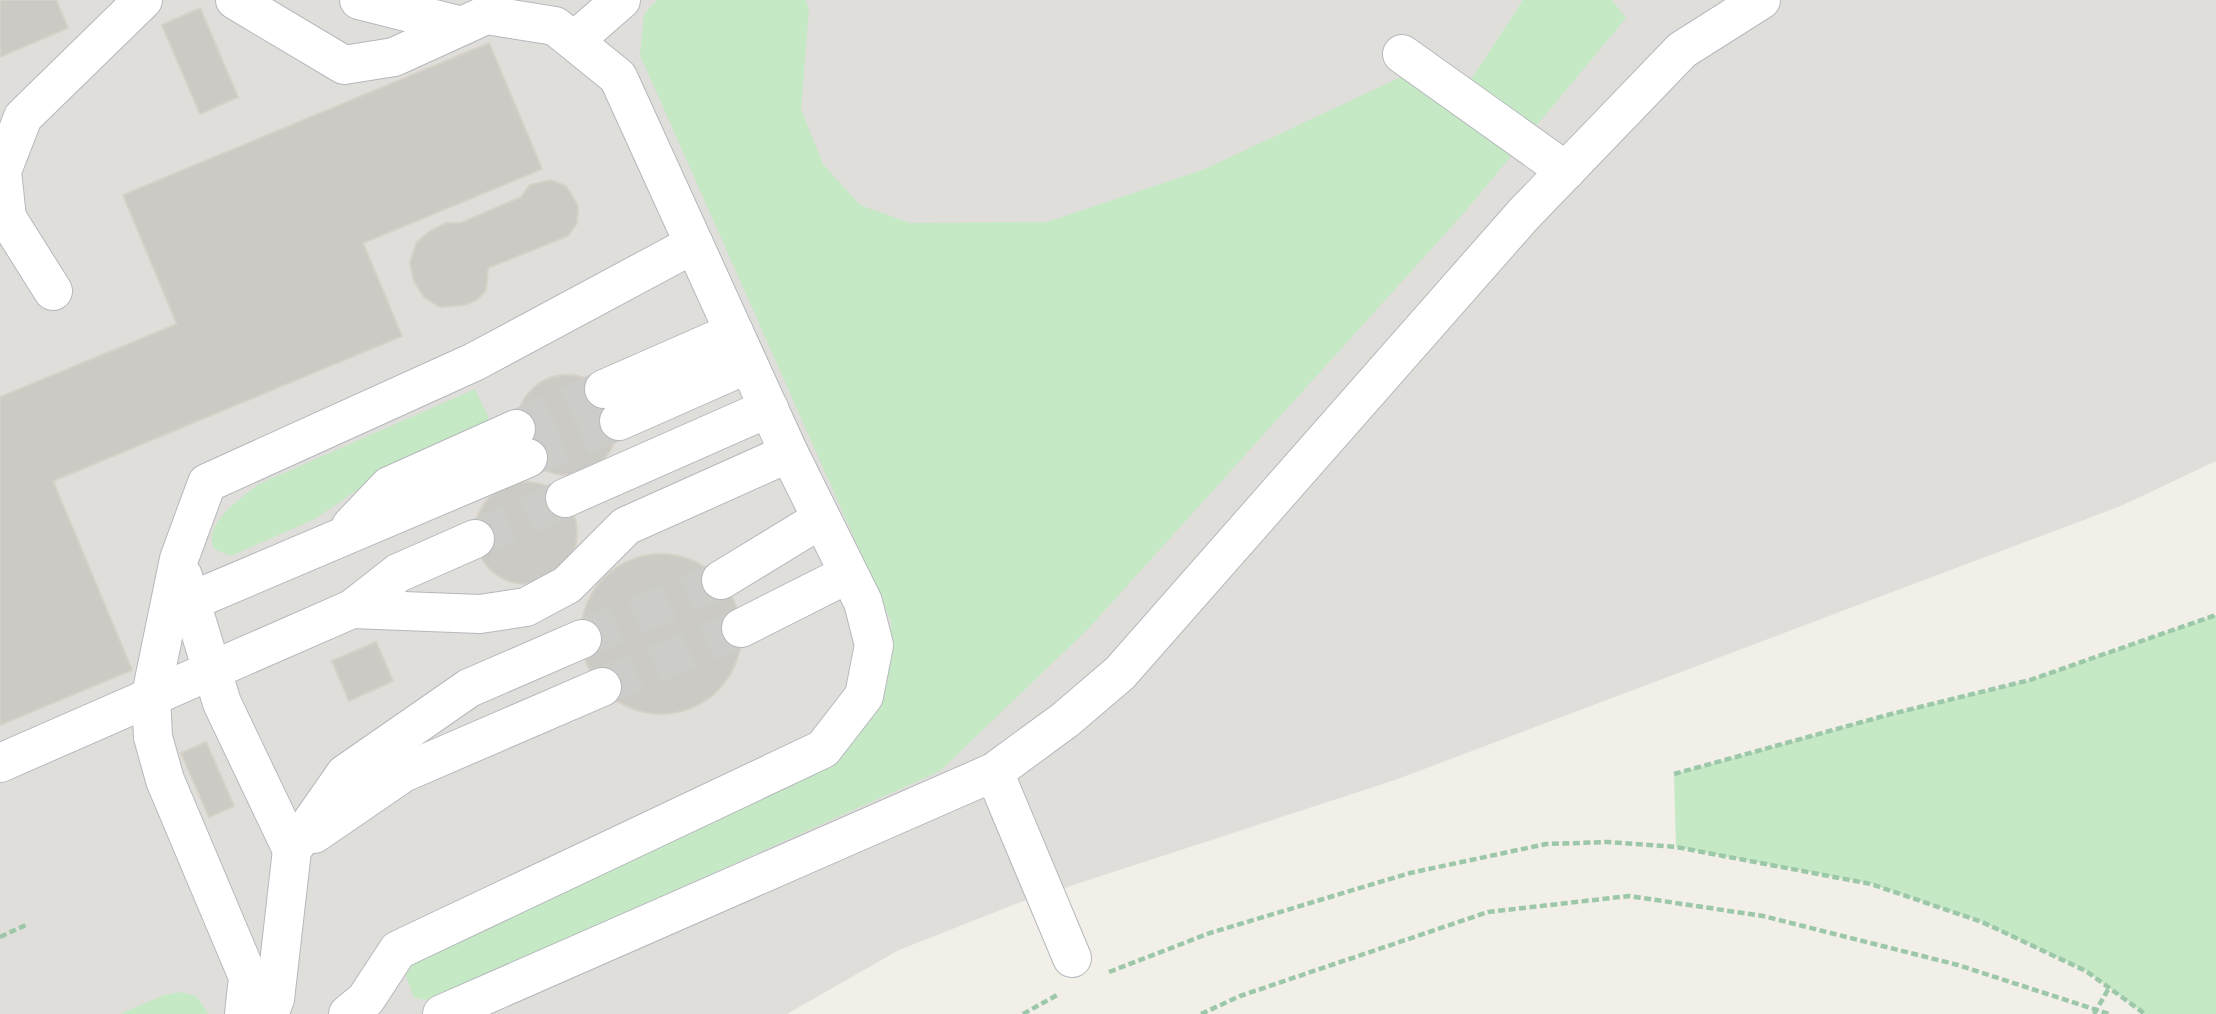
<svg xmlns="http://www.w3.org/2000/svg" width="2216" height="1014" font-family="Montserrat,sans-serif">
  <rect width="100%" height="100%" fill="#f1efe8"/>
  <path fill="#e0deda" d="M0,0H2216V461L2123,505L1395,780L1018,903L899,950L787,1014H0Z"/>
  <g fill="#c5e8c5">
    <path d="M657,0H806L809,10L801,109L823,164L860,205L910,223L1047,222L1205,169L1403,76L1472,78L1523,0H1612L1626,18L1463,214L1088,629L940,771L444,994L426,1000L414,998L406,976L411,963L793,783L891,652V621L640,55L644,14Z"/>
    <path d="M475,389L494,429L357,490L315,519L231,556L214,549C202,524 241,498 259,484Z"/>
    <path d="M2216,615V1014H2145L2086,971L1982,922L1871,884L1676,847L1674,774L1891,714L2030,680Z"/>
    <path d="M181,992L196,996L209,1014H120L164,995Z"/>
  </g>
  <g fill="#cccac5" stroke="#d6d1c6" stroke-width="2">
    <path d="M0,0H56L68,28L0,57Z"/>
    <path d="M200,8L238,97L200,114L162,25Z"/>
    <path d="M489,43L542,169L363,243L402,336L53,481L132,670L0,725V397L177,324L123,195Z"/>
    <path d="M550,180L566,186L578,206L577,223L568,236L488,268L486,290L477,300L464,305L440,307L424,297L414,281L410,262L417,242L430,231L446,223H461L521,197L530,185Z"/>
    <circle cx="567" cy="425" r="50"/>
    <circle cx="526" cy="533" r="51"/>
    <circle cx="661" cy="634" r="80"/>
    <path d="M376,642L393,681L349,701L332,661Z"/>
    <path d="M206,742L234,806L209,817L181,753Z"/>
  </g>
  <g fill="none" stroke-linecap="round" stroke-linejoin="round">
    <g stroke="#ccccc8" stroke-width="38" stroke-dasharray="38 19" stroke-linecap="butt">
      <path d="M516,429L604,389"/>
      <path d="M528,458L619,421"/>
      <path d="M475,539L565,498"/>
      <path d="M582,639L721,580"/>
      <path d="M602,687L741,628"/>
    </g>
    <defs>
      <g id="minor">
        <path d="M235,0L344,65L394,57L486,15L555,26L618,77L789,453L863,602L874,645L864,696L823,749L398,950L366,999L348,1014"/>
        <path d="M359,0L462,26"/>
        <path d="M574,41L621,0"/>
        <path d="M1402,54L1566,171"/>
        <path d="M53,291L7,218L2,171L23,117L143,0"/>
        <path d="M604,389L734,332"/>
        <path d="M619,421L748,364"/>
        <path d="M565,498L769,408"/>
        <path d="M351,526L389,486L516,429"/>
        <path d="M183,576L222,703L292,850"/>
        <path d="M721,580L821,519"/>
        <path d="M189,602L528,458"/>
        <path d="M352,609L398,573L475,539"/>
        <path d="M741,628L848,574"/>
        <path d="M0,763L352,609L480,614L526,607L567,585L626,526L789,453"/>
        <path d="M994,772L1072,958"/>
        <path d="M314,834L403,773L602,687"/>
        <path d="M244,1014L248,977L165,780L153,737L151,695L179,559L207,483L474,362L694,244"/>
        <path d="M269,1014L275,999L292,850L345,774L469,688L582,639"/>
        <path d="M442,1014L994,772L1065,720L1120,673L1523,215L1682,50L1761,0"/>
      </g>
    </defs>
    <use href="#minor" stroke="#b5b8bc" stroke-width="40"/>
    <g stroke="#9cc7a9" stroke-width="4.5" stroke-dasharray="7 3.5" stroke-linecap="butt">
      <path d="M1674,774L1891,714L2030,680L2216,615"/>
      <path d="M0,937L28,924"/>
      <path d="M1109,972L1210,933L1410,873L1546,844L1608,842L1676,847L1871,884L1982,922L2086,971L2145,1014"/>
      <path d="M1023,1014L1059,994"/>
      <path d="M1201,1014L1240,996L1488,912L1629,896L1763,916L1958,965L2109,1014"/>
      <path d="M2094,1014L2109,988"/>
    </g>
    <use href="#minor" stroke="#fff" stroke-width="38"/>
  </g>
</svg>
